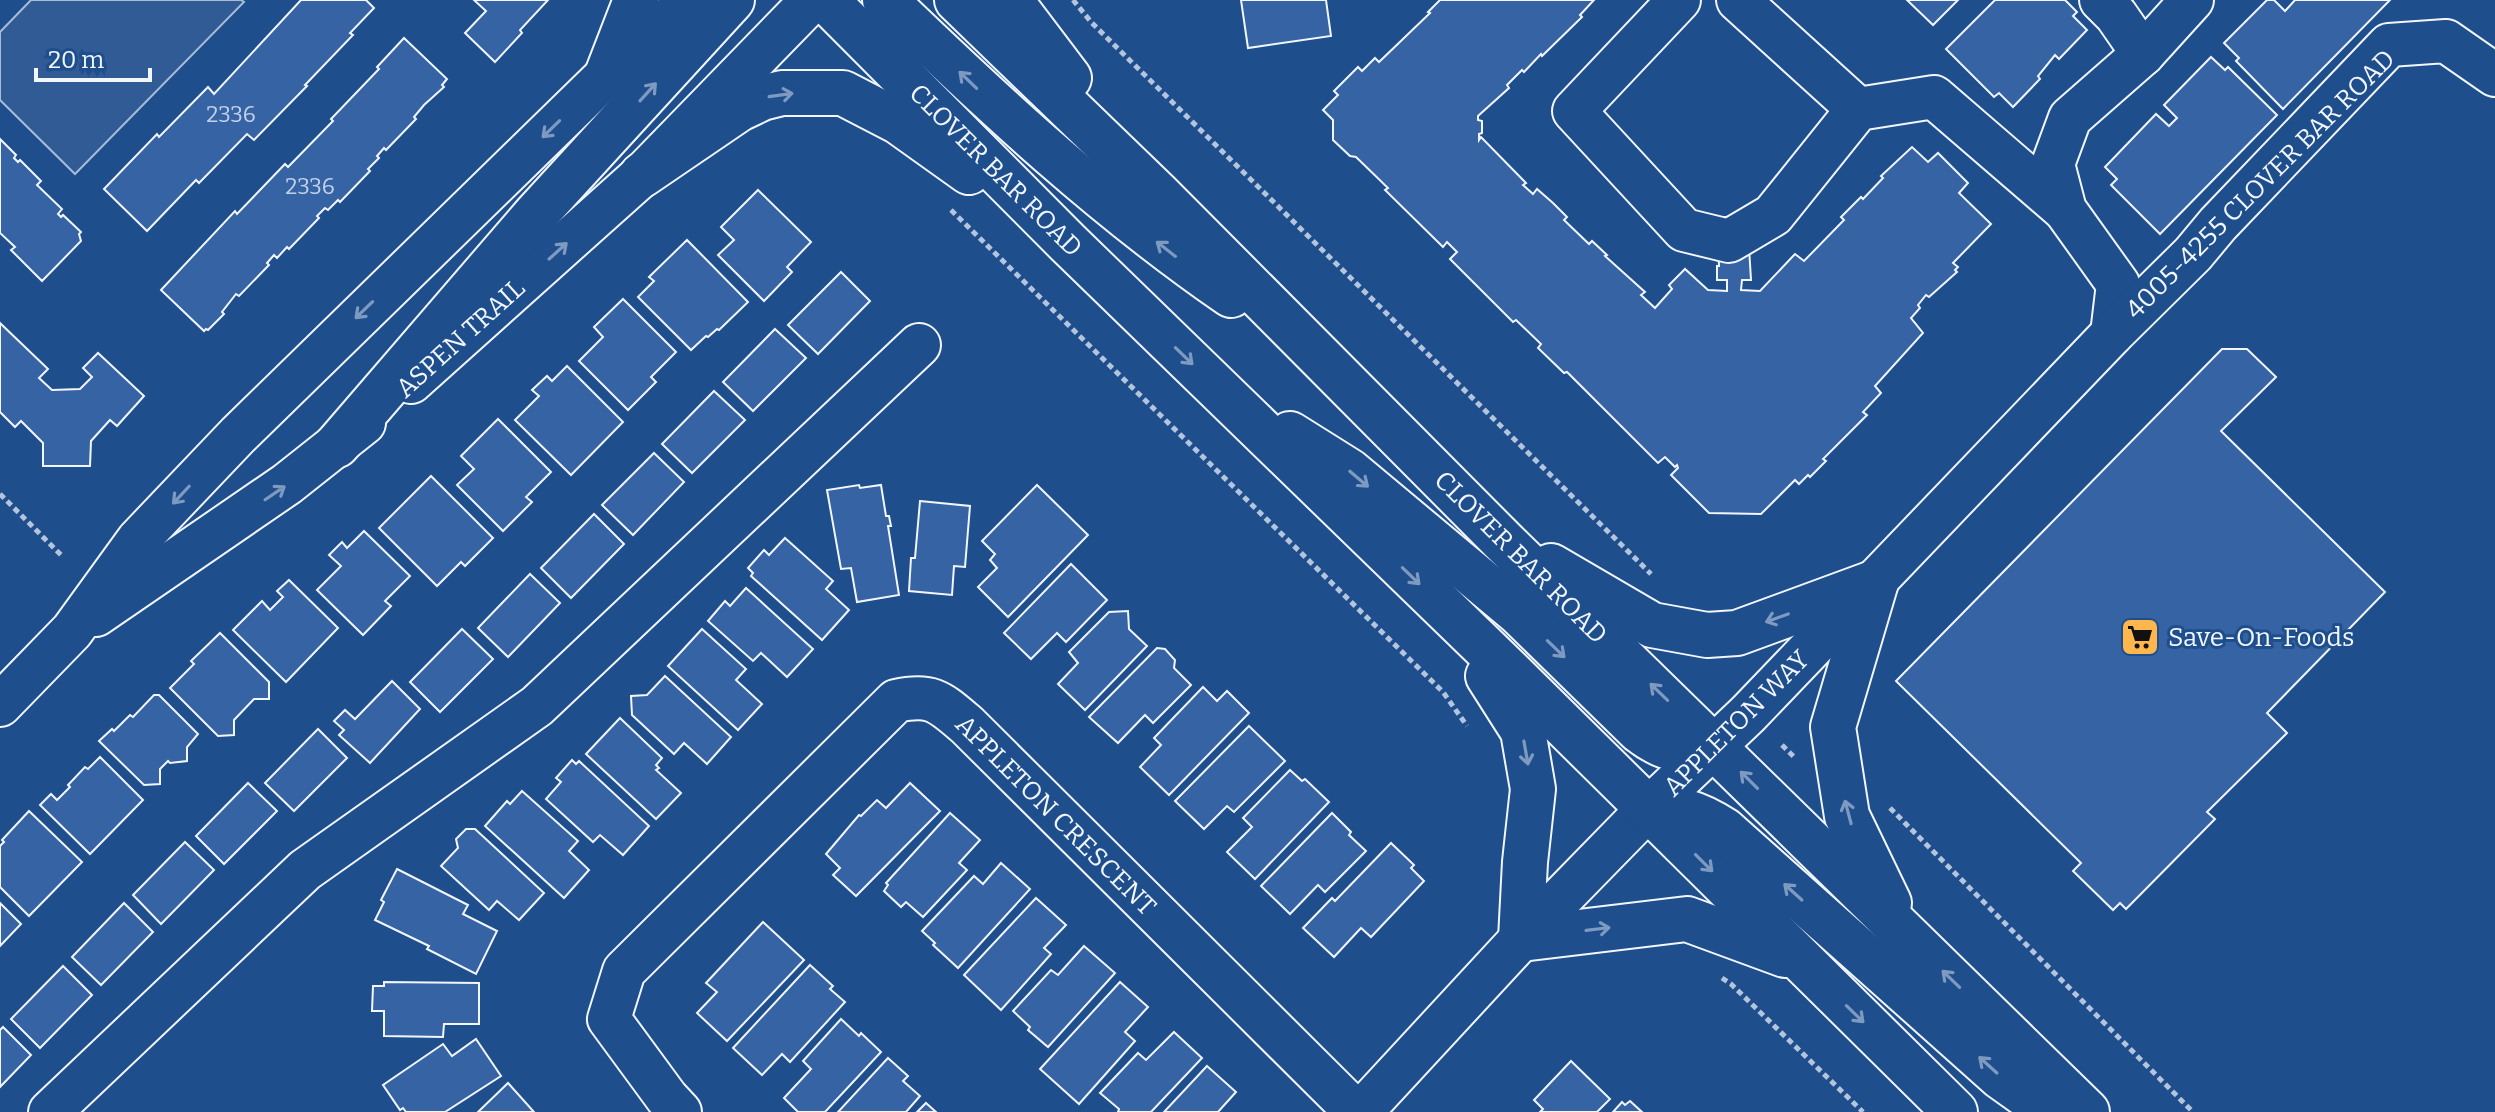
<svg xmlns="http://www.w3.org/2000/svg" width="2495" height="1112" font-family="Bitter,serif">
  <rect width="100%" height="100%" fill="#1f4e8c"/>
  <path fill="#305b95" stroke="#a8bbd7" stroke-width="2" d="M31,0H241L244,2L75,174L0,100V32Z"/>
  <g fill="#3563a3" stroke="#f2f6ff" stroke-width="2">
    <path d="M301,0H366L374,8L350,33L353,35L305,85L307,86L254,140L247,134L199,183L196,180L147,231L104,189L157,134L159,137L208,87L214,94Z"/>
    <path d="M474,0H548L520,30L522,33L495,62L465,33L486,11Z"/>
    <path d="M1241,0H1326L1331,36L1248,48Z"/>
    <path d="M1440,0H1594L1580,15L1582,17L1542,56L1541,54L1524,72L1522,70L1507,85L1509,88L1478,116V120L1482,121V133L1479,134V140L1481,137L1526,183L1523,185L1533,194L1537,189L1553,203L1567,217L1564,220L1589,244L1592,241L1607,255L1605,256L1645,292L1641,295L1655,308L1672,289L1669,285L1685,269L1708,290L1727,291V280H1717V266H1719L1717,217H1751L1748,231L1751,280H1742L1741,290L1760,291L1795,254L1804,261L1844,220L1841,217L1861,197L1863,199L1883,178L1881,176L1912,147L1928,162L1938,153L1968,183L1959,193L1991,224L1953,263L1958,267L1955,270L1957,272L1929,297L1926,295L1918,305L1920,308L1911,318L1923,333L1875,386L1881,393L1863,412L1867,415L1823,459L1826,461L1810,477L1808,475L1799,484L1795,480L1761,514L1709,513L1671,475L1678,468L1677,465L1675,467L1665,457L1658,463L1567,372L1564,373L1538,348L1541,344L1516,320L1513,322L1450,259L1457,252L1447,242L1443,247L1385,190L1388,188L1356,157L1350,156L1333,140V120L1323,110L1338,95L1334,91L1358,67L1362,71L1375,58L1379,62L1430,13L1428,12Z"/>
    <path d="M1907,0H1958L1933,25Z"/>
    <path d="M1995,0H2065L2077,12L2073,16L2087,30L2059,59L2055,55L2038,76L2040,79L2013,107L1999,93L1994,97L1946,49Z"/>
    <path d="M2267,0H2274L2285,11L2295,0H2390L2283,109L2236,61L2239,58L2224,43Z"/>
    <path d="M404,38L447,79L442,85L444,87L424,105L414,117L416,119L386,150L384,148L377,156L379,158L368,169L370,171L340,202L338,200L328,210L325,208L317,216L319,218L289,249L287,247L277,258L274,255L267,263L269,265L239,296L236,294L222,312L224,314L208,330L206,329L204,331L161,290L235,211L237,214L285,164L288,167L333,121L331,119L379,69L377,67Z"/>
    <path d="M2211,57L2225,70L2228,67L2277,115L2160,234L2111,185L2117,179L2105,167L2156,114L2169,126L2177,118L2164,105Z"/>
    <path d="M0,139L16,155L14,158L18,162L20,160L41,181L37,185L62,209L58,214L61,217L63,215L81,232L79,234L81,241L42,281L11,250L15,247L0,233Z"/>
    <path d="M758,190L811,242L787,267L792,272L764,301L718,255L734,240L721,227Z"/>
    <path d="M687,240L748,302L719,330L717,329L708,337L706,336L691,350L638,297L654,281L649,277Z"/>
    <path d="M841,272L870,301L818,354L788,325Z"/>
    <path d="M623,299L676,352L651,377L656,382L628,410L579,361L603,337L594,327Z"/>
    <path d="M0,323L48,369L39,378L52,390L80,389L92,377L83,368L98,353L144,396L117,426L110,420L91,441L90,466H43V443L21,421L15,427L0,412Z"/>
    <path d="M775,329L806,358L753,411L723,382Z"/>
    <path d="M2222,349H2247L2276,377L2221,431L2385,592L2267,713L2287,733L2207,812L2215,819L2126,909L2120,903L2113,910L2073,871L2081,863L1896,681Z"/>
    <path d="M567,366L623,422L571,475L515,420L539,396L532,390L547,376L552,381Z"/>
    <path d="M714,391L745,420L692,473L662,444Z"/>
    <path d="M498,419L551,472L526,497L532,502L503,531L457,485L474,469L461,456Z"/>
    <path d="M654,453L684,482L633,535L602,505Z"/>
    <path d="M431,476L493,538L465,566L461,562L437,586L379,528Z"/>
    <path d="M859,485L860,488L881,485L886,516H889L891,526H888L899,595L857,602L851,568L841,569L827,490Z"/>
    <path d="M1037,485L1088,535L1008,617L978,587L997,568L990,560L995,554L982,541Z"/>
    <path d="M920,501L970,506L965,567L954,566L952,595L909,591L911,558H915Z"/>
    <path d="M594,514L624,544L571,598L541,568Z"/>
    <path d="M364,531L410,576L385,601L391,606L363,635L317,590L341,566L329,555L342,542L347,548Z"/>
    <path d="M785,538L833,581L826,589L849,610L822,640L751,576L753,573L748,568L764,550L769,555Z"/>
    <path d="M1071,564L1107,600L1066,642L1057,633L1031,659L1004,633Z"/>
    <path d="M530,574L560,603L508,657L478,628Z"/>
    <path d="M289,580L338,628L286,682L233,630L262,601L270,610L283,597L277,591Z"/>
    <path d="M746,588L813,649L787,677L761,653L753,661L708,621L725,601L730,606Z"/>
    <path d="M1128,611L1129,629L1147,646L1085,710L1058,684L1078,663L1069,652L1109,612Z"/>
    <path d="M462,629L493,659L440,712L410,682Z"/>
    <path d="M702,629L746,669L736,680L762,704L738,730L668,666Z"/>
    <path d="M220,633L269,682V699H254L234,720V735L218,736L170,688L194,664L191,661Z"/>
    <path d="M1157,648L1165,649L1175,660L1174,668L1191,685L1153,723L1145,715L1118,743L1089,717Z"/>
    <path d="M665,676L731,737L707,764L684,743L674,754L632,715L631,696L647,695Z"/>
    <path d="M392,681L420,709L370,763L339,735L344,730L334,721L345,710L355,719Z"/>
    <path d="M1203,687L1217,701L1227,691L1249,713L1169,795L1140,767L1161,745L1154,738Z"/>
    <path d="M154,695H159L198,734L187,747V761L170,763L168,761L160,769V784L144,785L99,741L112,729L114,731L130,715L133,717Z"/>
    <path d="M620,718L662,758L656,765L659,768L656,770L681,793L656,819L586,754Z"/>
    <path d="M1249,726L1285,761L1234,812L1227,806L1204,829L1175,801Z"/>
    <path d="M318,729L347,758L294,811L265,783Z"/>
    <path d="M100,757L143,800L90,854L40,805L51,794L57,800L70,787L68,785L85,767L88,769Z"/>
    <path d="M572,760L576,764L579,761L649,826L623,855L600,835L593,842L546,799L561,782L556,778Z"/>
    <path d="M1290,770L1302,781L1305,779L1329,802L1255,879L1227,852L1252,827L1243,818Z"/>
    <path d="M248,783L277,811L224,864L196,836Z"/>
    <path d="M910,783L940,811L856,896L833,875L840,868L826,854L859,815L861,816L877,800L886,808Z"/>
    <path d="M522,791L578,841L569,851L589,870L564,898L485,826L507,801L510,804Z"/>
    <path d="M29,811L82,862L29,916L0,887V846L4,842L2,840Z"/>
    <path d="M950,813L980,840L959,863L967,870L923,917L906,902L901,907L884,891L888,885L886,883Z"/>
    <path d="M1332,813L1351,832L1349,835L1366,851L1325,892L1318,885L1290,914L1261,886Z"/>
    <path d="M466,829H475L544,893L519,920L497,901L489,910L441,866L458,848L456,839Z"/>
    <path d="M185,842L214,870L161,924L133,895Z"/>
    <path d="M1391,843L1414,865L1411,868L1424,881L1371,937L1361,928L1334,957L1303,928L1332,898L1335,901Z"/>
    <path d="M1001,863L1030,889L958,968L933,945L935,943L922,931L974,876L983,884Z"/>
    <path d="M397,869L468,905L463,914L497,931L476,974L427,949L429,946L375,920L384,902L381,900Z"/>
    <path d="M1036,898L1066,925L1044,948L1051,954L1001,1010L964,975Z"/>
    <path d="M0,903L21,924L0,946Z"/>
    <path d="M124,903L153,932L101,985L72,957Z"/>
    <path d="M763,922L804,960L727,1041L697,1013L717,992L706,983Z"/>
    <path d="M1084,946L1115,973L1048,1047L1028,1030L1030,1027L1013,1011L1051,970L1058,975Z"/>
    <path d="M810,965L833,986L830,989L845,1002L790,1062L782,1054L762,1075L733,1048Z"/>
    <path d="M63,966L92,995L40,1048L11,1019Z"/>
    <path d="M384,982L479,983V1024H444L443,1037L384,1036V1011H372L373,986H384Z"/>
    <path d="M1120,982L1148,1007L1125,1032L1135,1041L1079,1104L1040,1069Z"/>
    <path d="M841,1019L859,1036L861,1033L881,1052L825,1112H798L784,1098L811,1069L803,1061Z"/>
    <path d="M3,1027L31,1055L0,1087V1030Z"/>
    <path d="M1174,1032L1202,1058L1151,1112H1118L1119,1109L1100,1093L1138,1053L1146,1060Z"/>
    <path d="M476,1039L501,1076L445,1112H406L403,1108L400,1110L383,1085L443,1044L452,1056Z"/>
    <path d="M888,1058L908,1076L903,1081L920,1096L906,1112H838Z"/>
    <path d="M1571,1061L1610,1099L1597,1112H1540L1543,1109L1534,1100Z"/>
    <path d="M1207,1066L1236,1092L1218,1112H1164Z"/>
    <path d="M508,1083L534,1112H478Z"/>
    <path d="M1630,1101L1642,1112H1613L1622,1102L1625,1105Z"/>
    <path d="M926,1103L936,1112H917Z"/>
  </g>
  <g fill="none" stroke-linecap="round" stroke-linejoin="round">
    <defs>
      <g id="minor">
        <path d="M1679,0L1574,111L1684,230L1729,241L1773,215L1858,109L1934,97L2065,210"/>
        <path d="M1738,0L1858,109"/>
        <path d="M2101,0L2116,15L2143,54"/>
        <path d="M2112,334L2118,284L2065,210L2053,164L2070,118L2143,54L2192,0"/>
        <path d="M411,382L642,175L812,0"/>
        <path d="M96,615L287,484L364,423"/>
        <path d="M0,705L72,631L138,540L238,435L607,75L690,0"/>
        <path d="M50,1112L305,870L537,706L919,345"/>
        <path d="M680,1112L667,1098L609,1019L624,971L896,701C932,693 940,702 967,725L1356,1112"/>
        <path d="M1361,1112L1521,939L1648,809L1748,714L2112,334L2193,254L2218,224L2389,45L2446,41L2495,75"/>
      </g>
      <g id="major">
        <path d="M826,0L1068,243L1509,671L1955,1112"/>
        <path d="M885,0C994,105 1106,209 1231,295"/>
        <path d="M957,0L1158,194L1503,541L2087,1112"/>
        <path d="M1010,0L1069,78"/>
        <path d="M607,75L636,0"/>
        <path d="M642,175L739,109L762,98L782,93H843L899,122L969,172"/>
        <path d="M1290,434L1349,471L1518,612L1640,731C1667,752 1681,751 1715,747"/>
        <path d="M337,445L536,214L732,0"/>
        <path d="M1551,566L1652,625L1707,635L1737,633L1876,582"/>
        <path d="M1876,582L1833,727L1847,816L1889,903"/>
        <path d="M1488,676L1523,731L1533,789L1525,862L1521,939L1687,919L1785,955"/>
        <path d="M1648,809C1681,808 1696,812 1724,830L2001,1077L2050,1112"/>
      </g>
    </defs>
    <use href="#minor" stroke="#f2f6ff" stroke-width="46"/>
    <use href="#major" stroke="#f2f6ff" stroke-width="48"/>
    <g stroke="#b3c4dc" stroke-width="5" stroke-dasharray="6 4" stroke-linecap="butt">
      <path d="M1073,0L1092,23L1651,574"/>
      <path d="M951,210L1443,692L1467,726"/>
      <path d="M0,494L63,557"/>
      <path d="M1782,745L1795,758"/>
      <path d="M1890,808L2193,1112"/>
      <path d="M1722,978L1731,984L1863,1112"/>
    </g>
    <use href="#minor" stroke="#1f4e8c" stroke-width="42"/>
    <use href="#major" stroke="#1f4e8c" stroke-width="44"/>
  </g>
  <defs><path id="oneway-shaft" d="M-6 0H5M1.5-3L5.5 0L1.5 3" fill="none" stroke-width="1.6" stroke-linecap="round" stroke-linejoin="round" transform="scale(2)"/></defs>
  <g stroke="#7e9ac0">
    <use href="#oneway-shaft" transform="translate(968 80) rotate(-136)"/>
    <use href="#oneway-shaft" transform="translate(648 92) rotate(-48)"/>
    <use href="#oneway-shaft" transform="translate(781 95) rotate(-8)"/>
    <use href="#oneway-shaft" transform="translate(551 129) rotate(136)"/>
    <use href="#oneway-shaft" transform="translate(1166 249) rotate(-142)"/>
    <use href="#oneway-shaft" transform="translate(558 251) rotate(-42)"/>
    <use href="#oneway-shaft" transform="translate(364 310) rotate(136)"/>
    <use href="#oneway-shaft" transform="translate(1184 356) rotate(44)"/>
    <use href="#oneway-shaft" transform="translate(1359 479) rotate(40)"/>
    <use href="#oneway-shaft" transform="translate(275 493) rotate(-34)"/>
    <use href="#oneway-shaft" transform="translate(181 495) rotate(133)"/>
    <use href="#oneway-shaft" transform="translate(1411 576) rotate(44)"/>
    <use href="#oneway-shaft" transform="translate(1777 618) rotate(160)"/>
    <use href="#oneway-shaft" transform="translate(1556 649) rotate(44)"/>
    <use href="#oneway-shaft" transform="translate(1659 692) rotate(-136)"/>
    <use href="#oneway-shaft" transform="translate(1526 753) rotate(80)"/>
    <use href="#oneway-shaft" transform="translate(1749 780) rotate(-135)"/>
    <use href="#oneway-shaft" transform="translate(1848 812) rotate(-105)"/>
    <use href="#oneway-shaft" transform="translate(1704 863) rotate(45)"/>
    <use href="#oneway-shaft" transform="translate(1793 892) rotate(-138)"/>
    <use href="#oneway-shaft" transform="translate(1598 929) rotate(-7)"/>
    <use href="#oneway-shaft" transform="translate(1951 979) rotate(-136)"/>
    <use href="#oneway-shaft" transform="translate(1855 1014) rotate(44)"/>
    <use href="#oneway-shaft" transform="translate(1988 1065) rotate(-138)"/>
  </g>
  <defs>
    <symbol id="supermarket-square" viewBox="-11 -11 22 22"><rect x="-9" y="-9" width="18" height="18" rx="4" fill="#ffb74d" stroke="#1f4e8c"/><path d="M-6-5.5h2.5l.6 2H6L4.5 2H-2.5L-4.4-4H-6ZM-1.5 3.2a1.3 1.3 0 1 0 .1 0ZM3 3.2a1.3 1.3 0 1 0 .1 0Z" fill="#111"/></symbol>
  </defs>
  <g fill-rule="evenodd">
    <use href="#supermarket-square" x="2118" y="615" width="44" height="44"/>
  </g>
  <g text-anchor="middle" stroke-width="6" stroke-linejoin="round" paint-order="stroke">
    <g font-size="22" fill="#c3d1e8">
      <text x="231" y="122">2336</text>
      <text x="310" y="194">2336</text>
    </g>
    <g font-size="26" fill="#f2f6ff" stroke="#1f4e8c">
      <text transform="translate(996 170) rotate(45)" y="9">CLOVER BAR ROAD</text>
      <text transform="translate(2260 184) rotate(-45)" y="9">4005-4255 CLOVER BAR ROAD</text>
      <text transform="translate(460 338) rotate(-42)" y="9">ASPEN TRAIL</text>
      <text transform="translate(1521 557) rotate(45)" y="9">CLOVER BAR ROAD</text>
      <text transform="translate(1736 723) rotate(-45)" y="9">APPLETON WAY</text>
      <text transform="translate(1056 815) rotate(45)" y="9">APPLETON CRESCENT</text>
    </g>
    <g font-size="26" fill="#f2f6ff" stroke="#1f4e8c" text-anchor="start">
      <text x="2168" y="646">Save-On-Foods</text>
    </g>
  </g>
  <path d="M36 68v12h114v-12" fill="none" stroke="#f2f6ff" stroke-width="4"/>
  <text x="48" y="68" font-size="24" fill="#f2f6ff" stroke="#1f4e8c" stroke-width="6" paint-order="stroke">20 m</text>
</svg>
